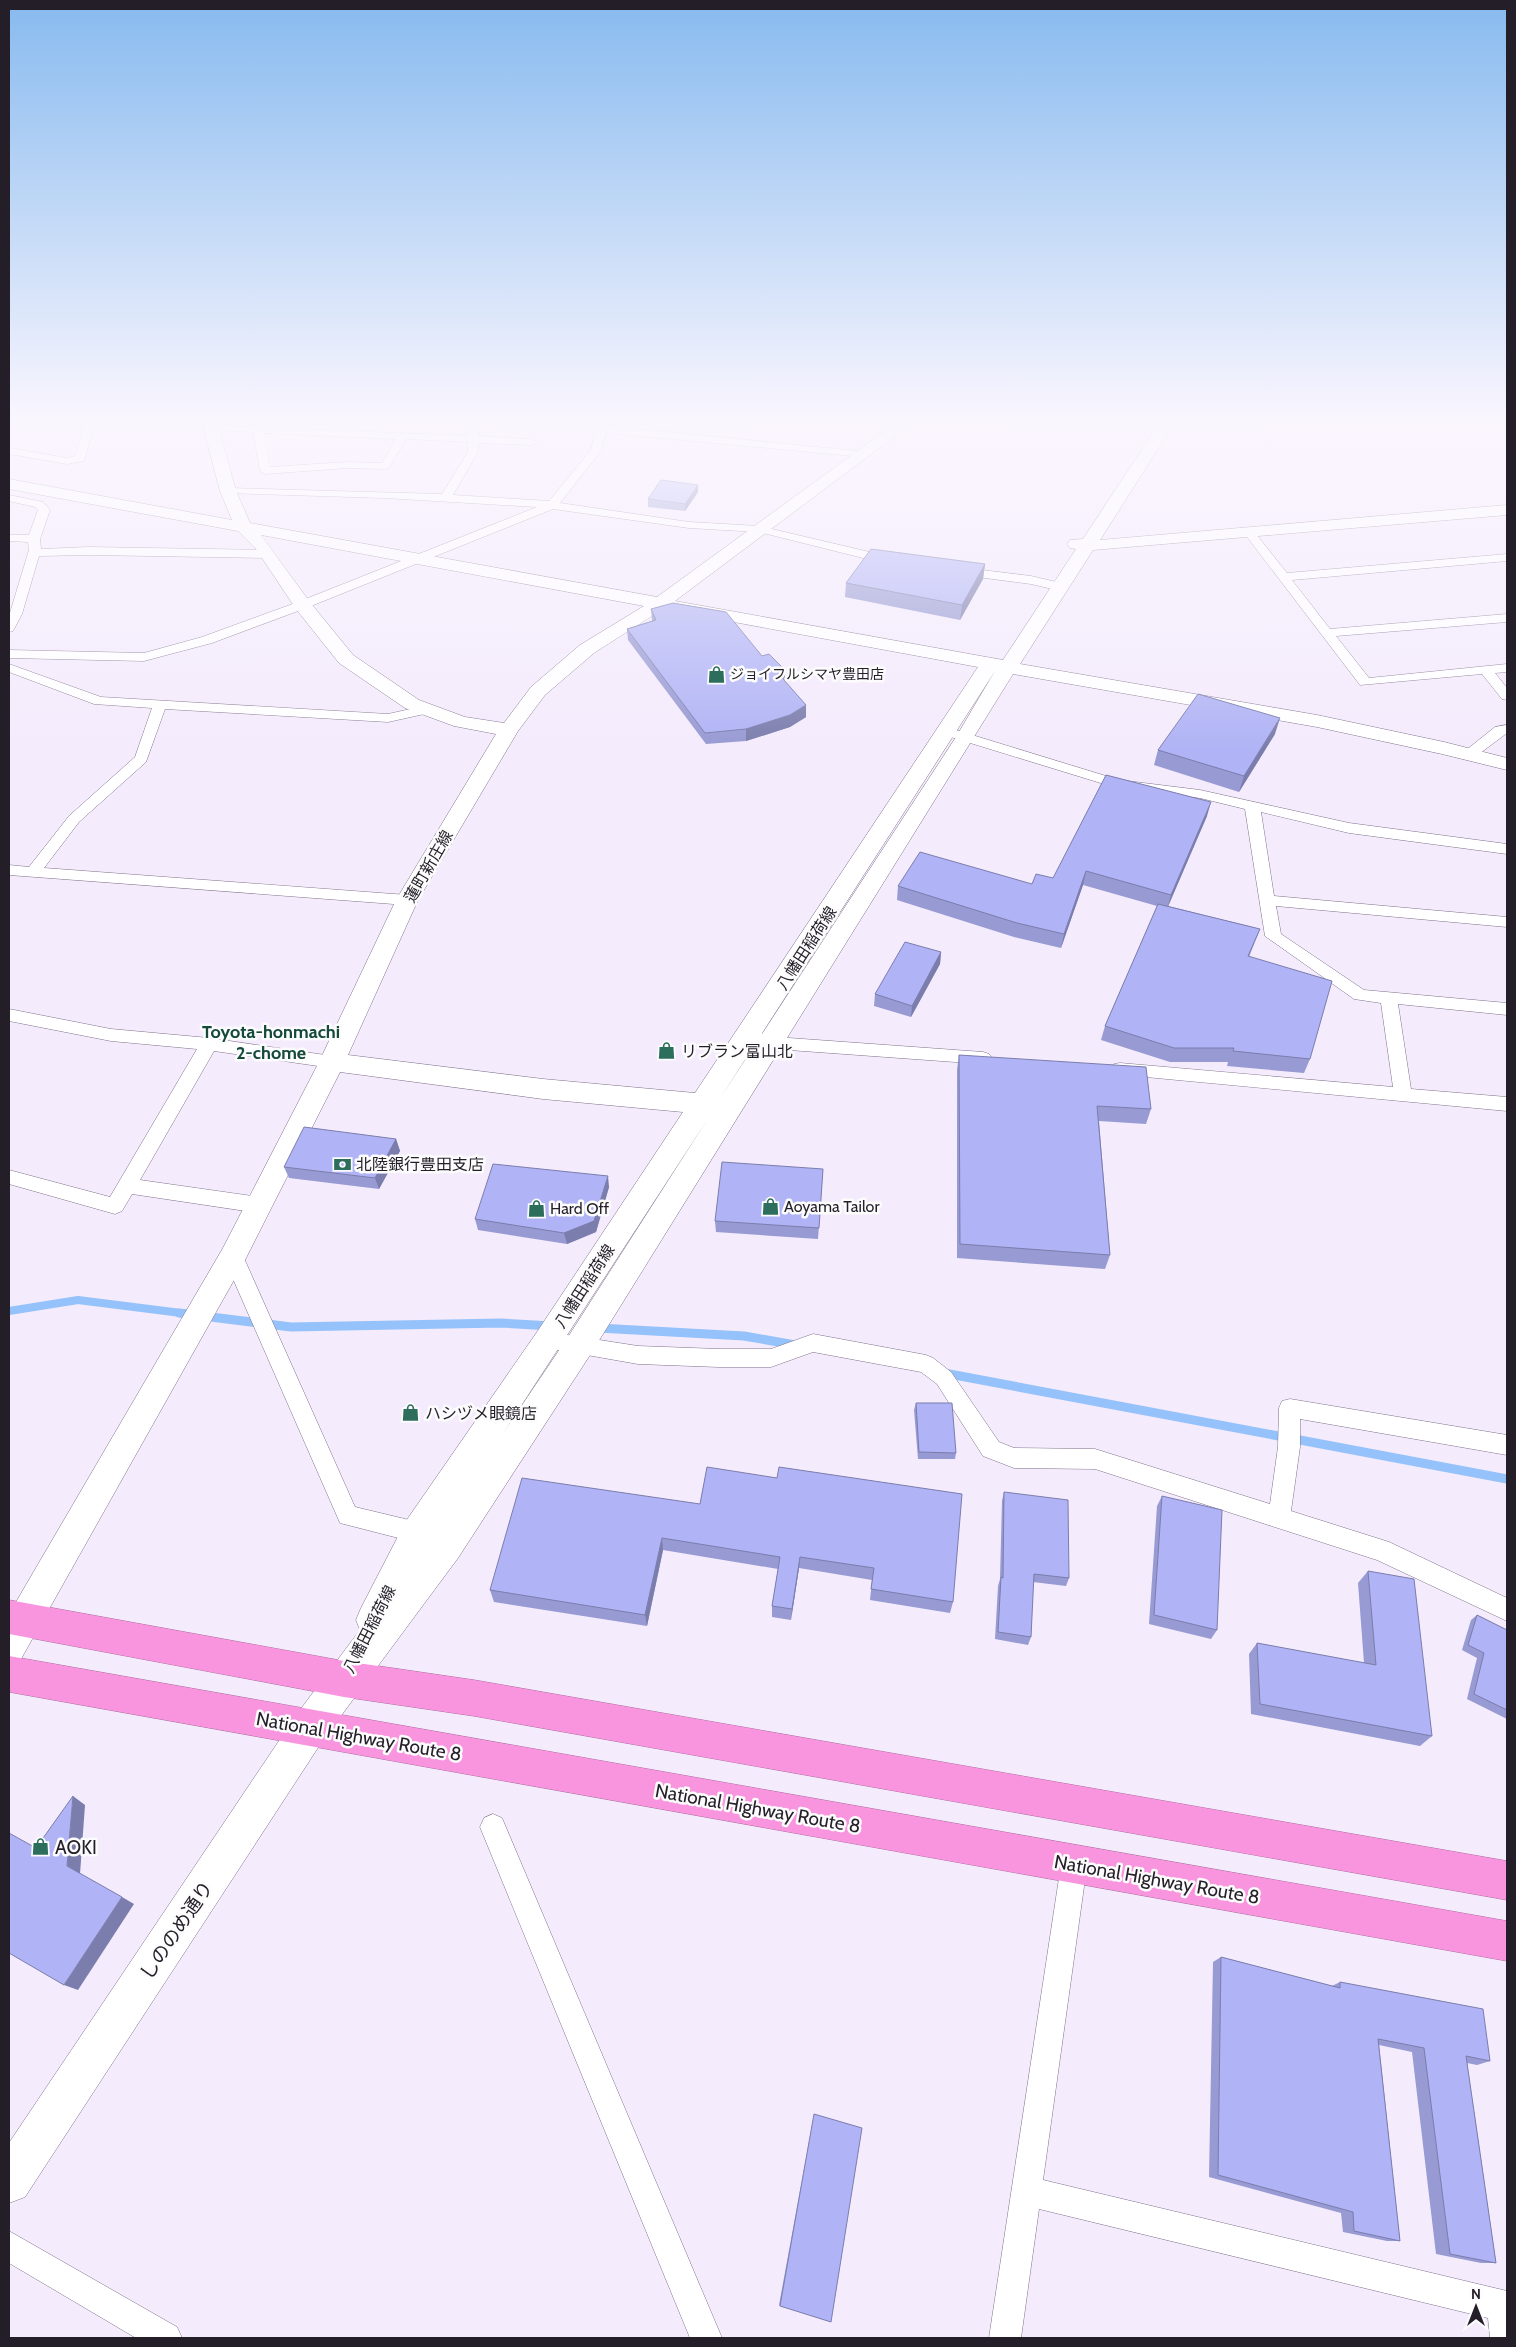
<svg xmlns="http://www.w3.org/2000/svg" width="1516" height="2347" font-family="Cabin,'Noto Sans JP',sans-serif">
  <rect width="100%" height="100%" fill="#f4ebfc"/>
  <g fill="none" stroke-linecap="round" stroke-linejoin="round">
    <path stroke="#95c2fa" stroke-width="8" d="M9,1311L78,1300L189,1314"/>
    <g stroke="#95c2fa" stroke-width="9">
      <path d="M179,1313L291,1327L501,1323L552,1326"/>
      <path d="M598,1328L744,1336L795,1345"/>
      <path d="M944,1373L1507,1479"/>
    </g>
    <defs>
      <g id="street">
        <path d="M85,422H95L84,461L67,464L9,454V448L67,458L75,456Z"/>
        <path d="M470,422H480L479,436L532,439L537,442L532,445L479,443L478,452L453,495L549,501L591,450L596,428L572,425L567,422H608L607,426L868,452V456L864,457L606,433L601,451L560,503L689,522L759,526L895,558L897,561L891,565L759,532L689,528L553,509L306,608L212,643L144,661L9,658V650L144,653L202,637L298,602L537,507L384,498L224,493L222,491L228,488L442,494L468,452V442L406,439L389,468L385,469L347,468L265,474L260,471L253,432L210,430L206,429V425L469,436ZM264,433L396,439L382,463L347,462L270,467Z"/>
        <path d="M9,495L43,502L50,510L40,539L41,549L89,547L267,550L273,554L267,558L89,555L39,556L22,614L13,631L9,632V616L29,550L28,542L9,541V535H29L38,510L35,507L9,501Z"/>
        <path d="M1248,528L1252,529L1287,573L1507,554V561L1292,580L1330,629L1507,614V622L1336,636L1369,678L1507,664V672L1495,673L1507,688V700L1502,699L1482,674L1360,685L1244,533L1242,531Z"/>
        <path d="M958,567L1031,576L1065,584L1067,587L1061,591L1031,584L954,574L952,571Z"/>
        <path d="M9,664L101,697L388,714L424,706L429,707L431,710L429,713L388,722L165,709L146,762L79,822L44,868L407,895L413,896L415,900L413,904L407,905L9,875V865L29,867L69,816L135,757L152,708L94,704L9,672Z"/>
        <path d="M1507,725V733L1475,757H1465L1463,754L1465,751L1495,727Z"/>
        <path d="M946,727L1119,780L1200,790L1349,823L1507,844V854L1349,833L1261,812L1274,896L1507,917V927L1276,906L1281,934L1364,990L1507,1003V1015L1398,1004L1411,1089L1507,1097V1111L1114,1074L1111,1069L1114,1064L1120,1063L1393,1087L1381,1003L1354,999L1265,936L1245,809L1200,798L1117,788L941,734L939,731Z"/>
        <path d="M9,1009L111,1029L209,1038L332,1056L338,1058L341,1062L338,1066L332,1068L214,1051L140,1180L259,1197L266,1200L269,1205L266,1210L259,1213L132,1194L122,1211L115,1214L9,1184V1170L110,1197L197,1049L111,1041L9,1021Z"/>
        <path d="M759,1033L789,1038L983,1052L989,1054L992,1058L989,1062L983,1064L789,1050L753,1043L750,1039L753,1035Z"/>
        <path d="M233,1248L240,1250L243,1256L355,1507L426,1524L429,1532L426,1540L418,1543L340,1523L223,1256L226,1250Z"/>
        <path d="M548,1332L638,1346L719,1349H771L813,1334L926,1355L933,1358L951,1372L999,1442L1014,1448L1095,1449L1270,1504L1278,1447L1279,1408L1282,1401L1290,1399L1507,1435V1455L1300,1419V1447L1291,1511L1389,1542L1507,1598V1621L1377,1560L1095,1469L1014,1468L983,1456L937,1384L921,1372L813,1352L771,1367H719L638,1364L541,1347L538,1341L541,1335Z"/>
        <path d="M493,1814L502,1818L722,2338H690L480,1827L484,1818Z"/>
        <path d="M1074,1852L1083,1856L1087,1865L1043,2180L1507,2291V2338H1490L1488,2318L1039,2209L1021,2338H989L1061,1865L1065,1856Z"/>
        <path d="M9,2231L177,2327L182,2338H136L9,2263Z"/>
      </g>
      <path id="secondary" d="M202,422H217L236,491L250,523L657,597L897,422H914L675,601L1003,660L1076,549L1070,548L1067,544L1070,540L1083,539L1160,422H1175L1100,540L1507,505V515L1093,550L1020,664L1317,715L1444,742L1507,758V770L1442,754L1317,727L1013,674L590,1355L458,1558L323,1740L25,2197L9,2203V2143L297,1714L360,1630L356,1620L361,1608L406,1521L537,1332L683,1112L543,1099L340,1072L243,1264L21,1659L9,1664V1614L223,1248L319,1062L396,900L496,734L454,726L405,708L339,663L296,609L256,549L238,531L9,489V479L232,520L220,491ZM261,535L644,606L580,645L531,687L504,723L465,717L419,700L353,655L309,601ZM663,609L978,667L695,1093L543,1079L348,1055L418,900L518,731L545,695L594,653ZM995,671L956,737L719,1100ZM709,1117L568,1337L502,1435Z"/>
      <g id="highway">
        <path d="M9,1600L344,1661L474,1680L1507,1861V1900L474,1716L344,1697L9,1634Z"/>
        <path d="M9,1656L1507,1921V1961L9,1692Z"/>
      </g>
    </defs>
    <use href="#street" stroke="#80728b" stroke-width="1"/>
    <use href="#secondary" stroke="#80728b" stroke-width="1"/>
    <use href="#highway" stroke="#ae6b9f" stroke-width="1"/>
    <use href="#street" fill="#fff" fill-rule="evenodd"/>
    <use href="#secondary" fill="#fff" fill-rule="evenodd"/>
    <use href="#highway" fill="#f995df" fill-rule="evenodd"/>
  </g>
  <g fill="#979ad3">
    <path d="M229,422H322L320,425Z"/>
    <path d="M698,492L685,511L648,507V499Z"/>
    <path d="M985,564L983,579L960,620L845,597L846,583Z"/>
    <path d="M651,609L762,656L785,670V681L806,717L790,727L746,741L706,744L628,640L627,629L652,621Z"/>
    <path d="M1275,734L1239,792L1154,765L1158,750Z"/>
    <path d="M1207,816L1168,906L1260,929L1249,957L1310,1059L1304,1073L1227,1066L1228,1062H1170L1101,1040L1105,1026L1157,906L1083,885L1061,948L1014,937L897,900L898,886L1032,884L1053,878Z"/>
    <path d="M941,952L940,964L911,1017L874,1006L875,994Z"/>
    <path d="M959,1055L1151,1109L1146,1124L1099,1121L1110,1255L1105,1269L957,1258V1070Z"/>
    <path d="M396,1139L400,1151L379,1189L289,1178L284,1167Z"/>
    <path d="M823,1169L818,1239L716,1232L715,1221Z"/>
    <path d="M609,1187L596,1232L567,1244L478,1230L475,1219Z"/>
    <path d="M916,1403L956,1453L955,1459H918L914,1410Z"/>
    <path d="M707,1467L953,1602L950,1613L870,1600L872,1580L799,1568L791,1620L772,1617V1606L778,1569L663,1550L647,1626L494,1602L490,1590L700,1504Z"/>
    <path d="M1004,1492L1069,1578L1066,1586L1033,1582L1031,1637L1028,1645L995,1639L998,1586L1000,1579L1002,1501Z"/>
    <path d="M1162,1496L1217,1630L1211,1639L1149,1624L1157,1506Z"/>
    <path d="M1368,1571L1432,1736L1420,1746L1251,1714L1249,1654L1257,1643L1364,1663L1358,1583Z"/>
    <path d="M1477,1615L1507,1630V1719L1467,1699L1477,1658L1462,1650L1471,1620Z"/>
    <path d="M1221,1957L1332,1986L1340,1982L1490,2061L1477,2065L1467,2063L1496,2263H1481L1436,2254L1412,2052L1379,2045L1400,2241H1387L1343,2232L1341,2213L1209,2177L1213,1962Z"/>
    <path d="M814,2114L780,2306L779,2305Z"/>
  </g>
  <g fill="#7b7dac">
    <path d="M698,485V492L685,511V504Z"/>
    <path d="M985,564L983,579L960,620L962,605Z"/>
    <path d="M785,670V682L777,672Z"/>
    <path d="M806,705V717L790,727L746,741V729Z"/>
    <path d="M1280,718L1275,734L1239,792L1244,776Z"/>
    <path d="M1211,802L1207,816L1167,909L1171,895Z"/>
    <path d="M1086,871L1083,885L1061,948L1064,934Z"/>
    <path d="M941,952L940,964L911,1017L912,1006Z"/>
    <path d="M396,1139L400,1151L379,1189L375,1178Z"/>
    <path d="M608,1176L609,1187L596,1232L567,1244L564,1233Z"/>
    <path d="M662,1538L663,1550L647,1626L645,1615Z"/>
    <path d="M800,1557L799,1568L791,1620L792,1609Z"/>
    <path d="M73,1796L85,1805L80,1874L67,1866Z"/>
    <path d="M122,1897L134,1904L78,1990L64,1985Z"/>
  </g>
  <g fill="#b0b3f5" stroke="#7b7dac">
    <path d="M661,480L698,485L685,504L648,499Z"/>
    <path d="M871,549L985,564L962,605L846,583Z"/>
    <path d="M673,603L726,612L762,656L769,654L785,670L777,672L806,705L790,715L746,729L705,733L627,629L656,620L651,609Z"/>
    <path d="M1198,694L1280,718L1244,776L1158,750Z"/>
    <path d="M1106,775L1211,802L1171,895L1086,871L1064,934L1017,923L898,886L920,852L1032,884L1036,874L1053,878Z"/>
    <path d="M1158,904L1260,929L1248,956L1332,981L1310,1059L1233,1051L1234,1048H1174L1105,1026Z"/>
    <path d="M905,942L941,952L912,1006L875,994Z"/>
    <path d="M959,1055L1146,1067L1151,1109L1097,1106L1110,1255L960,1244Z"/>
    <path d="M304,1127L396,1139L375,1178L284,1167Z"/>
    <path d="M722,1162L823,1169L819,1228L715,1221Z"/>
    <path d="M493,1164L608,1176L594,1221L564,1233L475,1219Z"/>
    <path d="M916,1403H952L956,1453L919,1452Z"/>
    <path d="M707,1467L777,1478L779,1467L962,1494L953,1602L871,1589L874,1568L800,1557L792,1609L772,1606L780,1557L662,1538L645,1615L490,1590L522,1478L700,1504Z"/>
    <path d="M1004,1492L1068,1500L1069,1578L1034,1574L1031,1637L998,1632L1001,1577L1003,1578Z"/>
    <path d="M1162,1496L1222,1510L1217,1630L1154,1615Z"/>
    <path d="M1368,1571L1414,1579L1432,1736L1260,1704L1257,1643L1376,1665Z"/>
    <path d="M1477,1615L1507,1630V1710L1474,1694L1484,1653L1468,1645Z"/>
    <path d="M73,1796L67,1866L122,1897L64,1985L9,1953V1833L36,1848Z"/>
    <path d="M1221,1957L1340,1988V1982L1483,2009L1490,2061L1466,2056L1496,2263L1450,2254L1424,2048L1378,2039L1400,2241L1354,2231L1353,2212L1218,2175Z"/>
    <path d="M814,2114L862,2128L831,2322L780,2306Z"/>
  </g>
  <linearGradient id="sky" x2="0" y2="1"><stop stop-color="#87baef"/><stop offset="0.56" stop-color="#faf6fe"/><stop offset="1" stop-color="#faf6fe" stop-opacity="0"/></linearGradient>
  <rect width="1516" height="751" fill="url(#sky)"/>
  <defs>
    <symbol id="shop-bare" viewBox="-9 -9 18 18"><path d="M-5-2.5h2.3a2.7 3.5 0 0 1 5.4 0H5L5.5 6h-11ZM-1.5-2.5h3a1.5 2.3 0 0 0-3 0Z" fill="#2d6d5b" stroke="#fcfcfc" stroke-width="2.5" paint-order="stroke"/></symbol>
    <symbol id="bank-bare" viewBox="-9 -9 18 18"><path d="M-6-4H6V4H-6ZM0-2.3a2.3 2.3 0 1 0 0 4.6a2.3 2.3 0 1 0 0-4.6Z" fill="#2d6d5b" stroke="#fcfcfc" stroke-width="2.5" paint-order="stroke"/></symbol>
  </defs>
  <g fill-rule="evenodd">
    <use href="#shop-bare" x="704" y="662" width="25" height="25"/>
    <use href="#shop-bare" x="654" y="1038" width="25" height="25"/>
    <use href="#bank-bare" x="330" y="1152" width="25" height="25"/>
    <use href="#shop-bare" x="758" y="1194" width="25" height="25"/>
    <use href="#shop-bare" x="524" y="1196" width="25" height="25"/>
    <use href="#shop-bare" x="398" y="1400" width="25" height="25"/>
    <use href="#shop-bare" x="28" y="1834" width="25" height="25"/>
  </g>
  <g text-anchor="middle" stroke-width="5" stroke-linejoin="round" paint-order="stroke">
    <g font-size="14" fill="#231e28" stroke="#fcfcfc" text-anchor="start">
      <text x="730" y="679">ジョイフルシマヤ豊田店</text>
    </g>
    <g font-size="16" fill="#231e28" stroke="#fcfcfc">
      <text transform="translate(428 866) rotate(-60)" y="6">蓮町新庄線</text>
      <text transform="translate(806 948) rotate(-57)" y="6">八幡田稲荷線</text>
      <text transform="translate(584 1286) rotate(-57)" y="6">八幡田稲荷線</text>
      <text transform="translate(369 1629) rotate(-63)" y="6">八幡田稲荷線</text>
    </g>
    <g font-size="16" fill="#231e28" stroke="#fcfcfc" text-anchor="start">
      <text x="681" y="1057">リブラン富山北</text>
      <text x="356" y="1170">北陸銀行豊田支店</text>
      <text x="784" y="1212">Aoyama Tailor</text>
      <text x="550" y="1214">Hard Off</text>
      <text x="425" y="1419">ハシヅメ眼鏡店</text>
    </g>
    <g font-size="18" font-weight="bold" fill="#14493b" stroke="#fcfcfc">
      <text x="271" y="1038">Toyota-honmachi<tspan x="271" dy="21">2-chome</tspan></text>
    </g>
    <g font-size="19" fill="#231e28" stroke="#fcfcfc">
      <text transform="translate(359 1736) rotate(10)" y="7">National Highway Route 8</text>
      <text transform="translate(758 1808) rotate(10)" y="7">National Highway Route 8</text>
      <text transform="translate(1157 1879) rotate(10)" y="7">National Highway Route 8</text>
      <text transform="translate(176 1930) rotate(-56)" y="7">しののめ通り</text>
    </g>
    <g font-size="19" fill="#231e28" stroke="#fcfcfc" text-anchor="start">
      <text x="55" y="1854">AOKI</text>
    </g>
  </g>
  <rect width="1516" height="2347" fill="none" stroke="#231e28" stroke-width="20"/>
  <g transform="translate(1476 2307)" stroke="#fcfcfc" stroke-width="4" paint-order="stroke">
  <path d="M0-4L9 19L0 12L-9 19Z" fill="#231e28"/>
  <text y="-8" font-size="14" font-weight="bold" text-anchor="middle" fill="#231e28">N</text>
  </g>
</svg>
